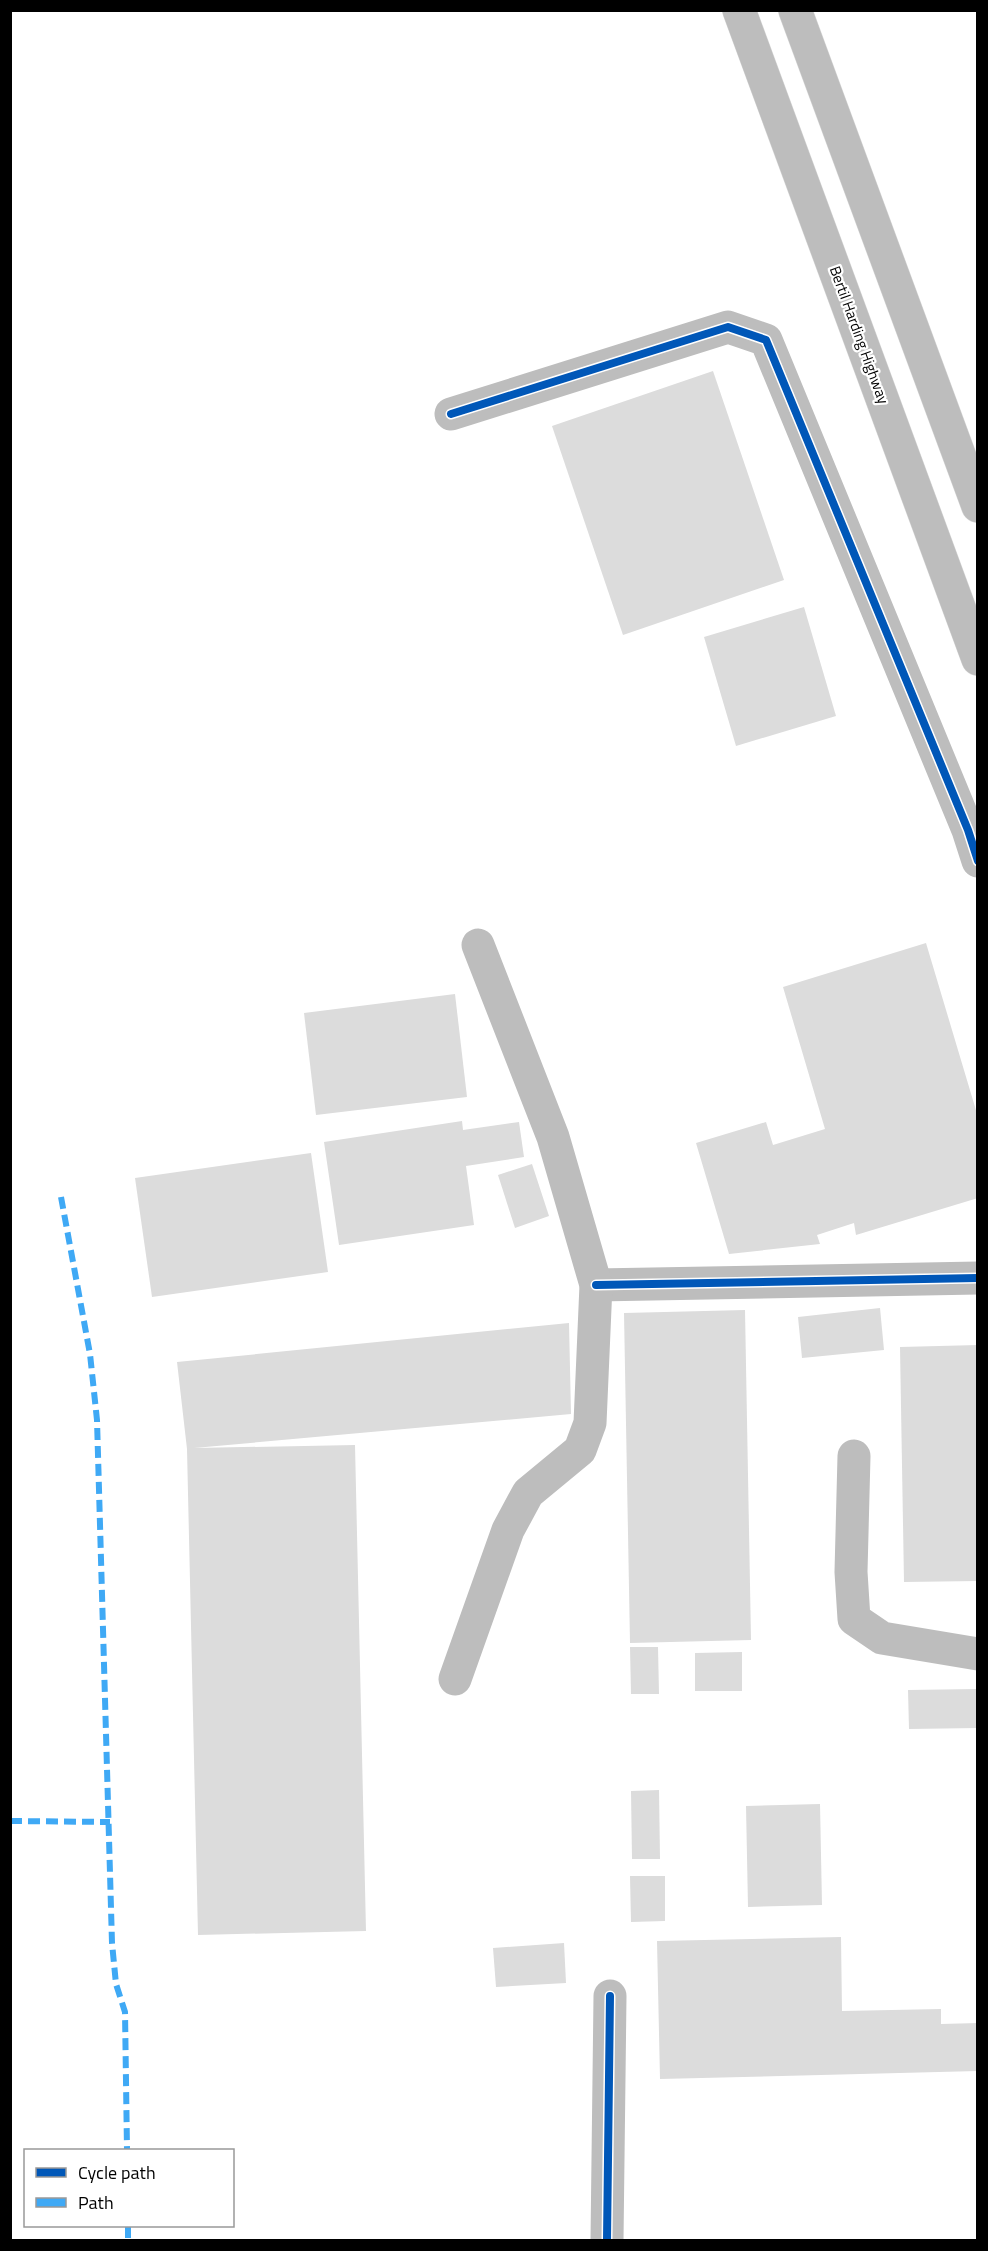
<svg xmlns="http://www.w3.org/2000/svg" width="988" height="2251" font-family="'Titillium Web',sans-serif">
  <rect width="100%" height="100%" fill="#fff"/>
  <g fill="#dcdcdc">
    <path d="M713,371L784,580L623,635L552,426Z"/>
    <path d="M804,607L836,716L736,746L704,637Z"/>
    <path d="M926,943L978,1117V1198L856,1235L854,1223L817,1235L820,1244L729,1254L696,1143L766,1122L773,1145L825,1129L783,987Z"/>
    <path d="M455,994L467,1097L316,1115L304,1013Z"/>
    <path d="M462,1121L463,1130L519,1122L524,1157L466,1166L474,1225L339,1245L324,1142Z"/>
    <path d="M311,1153L328,1272L152,1297L135,1178Z"/>
    <path d="M532,1164L549,1216L515,1228L498,1175Z"/>
    <path d="M880,1308L884,1350L802,1358L798,1317Z"/>
    <path d="M745,1310L751,1640L630,1643L624,1313Z"/>
    <path d="M569,1323L571,1414L194,1448L355,1445L366,1931L198,1935L187,1449L177,1362Z"/>
    <path d="M978,1345V1581L904,1582L900,1347Z"/>
    <path d="M630,1647H658L659,1694H631Z"/>
    <path d="M742,1652V1691H695V1653Z"/>
    <path d="M978,1689V1728L909,1729L908,1690Z"/>
    <path d="M659,1790L660,1859H632L631,1791Z"/>
    <path d="M820,1804L822,1905L748,1907L746,1806Z"/>
    <path d="M630,1876H665V1921L631,1922Z"/>
    <path d="M841,1937L842,2011L941,2009V2024L978,2023V2071L660,2079L657,1941Z"/>
    <path d="M564,1943L566,1983L496,1987L493,1948Z"/>
  </g>
  <g fill="none" stroke-linecap="round" stroke-linejoin="round">
    <defs>
      <g id="major">
        <path d="M739,10L978,659"/>
        <path d="M795,10L978,506"/>
      </g>
    </defs>
    <use href="#major" stroke="#dbdbdb" stroke-width="34"/>
    <g stroke="#bdbdbd" stroke-width="33">
      <path d="M451,414L728,327L766,340L968,830L978,861"/>
      <path d="M596,1285L978,1278"/>
      <path d="M854,1456L851,1572L854,1619L882,1638L978,1654"/>
      <path d="M455,1679L508,1530L528,1493L580,1450L590,1423L596,1285L553,1137L478,945"/>
      <path d="M607,2240L610,1996"/>
    </g>
    <use href="#major" stroke="#bdbdbd" stroke-width="33"/>
    <g stroke="#3fa9f5" stroke-width="6" stroke-dasharray="12 6" stroke-linecap="butt">
      <path d="M61,1197L90,1354L97,1420L112,1943L116,1984L125,2012L127,2150"/>
      <path d="M10,1821L110,1822"/>
      <path d="M128,2226V2240"/>
    </g>
    <defs>
      <g id="cycleway">
        <path d="M451,414L728,327L766,340L968,830L978,861"/>
        <path d="M596,1285L978,1278"/>
        <path d="M607,2240L610,1996"/>
      </g>
    </defs>
    <use href="#cycleway" stroke="#fff" stroke-width="11"/>
    <use href="#cycleway" stroke="#0057b8" stroke-width="8"/>
  </g>
  <g text-anchor="middle" stroke-width="4.5" stroke-linejoin="round" paint-order="stroke">
    <g font-size="15" fill="#000" stroke="#fff">
      <text transform="translate(859 335) rotate(70)" y="5">Bertil Harding Highway</text>
    </g>
  </g>
  <rect width="988" height="2251" fill="none" stroke="#000000" stroke-width="24"/>
  <rect x="24" y="2149" width="210" height="78" fill="#ffffff" stroke="#999999" stroke-width="1.5"/>
  <rect x="36" y="2168" width="30" height="9" fill="#0057b8" stroke="#999999" stroke-width="1.5"/>
  <text x="78" y="2179" font-size="18" fill="#000000">Cycle path</text>
  <rect x="36" y="2198" width="30" height="9" fill="#3fa9f5" stroke="#999999" stroke-width="1.5"/>
  <text x="78" y="2209" font-size="18" fill="#000000">Path</text>
</svg>
